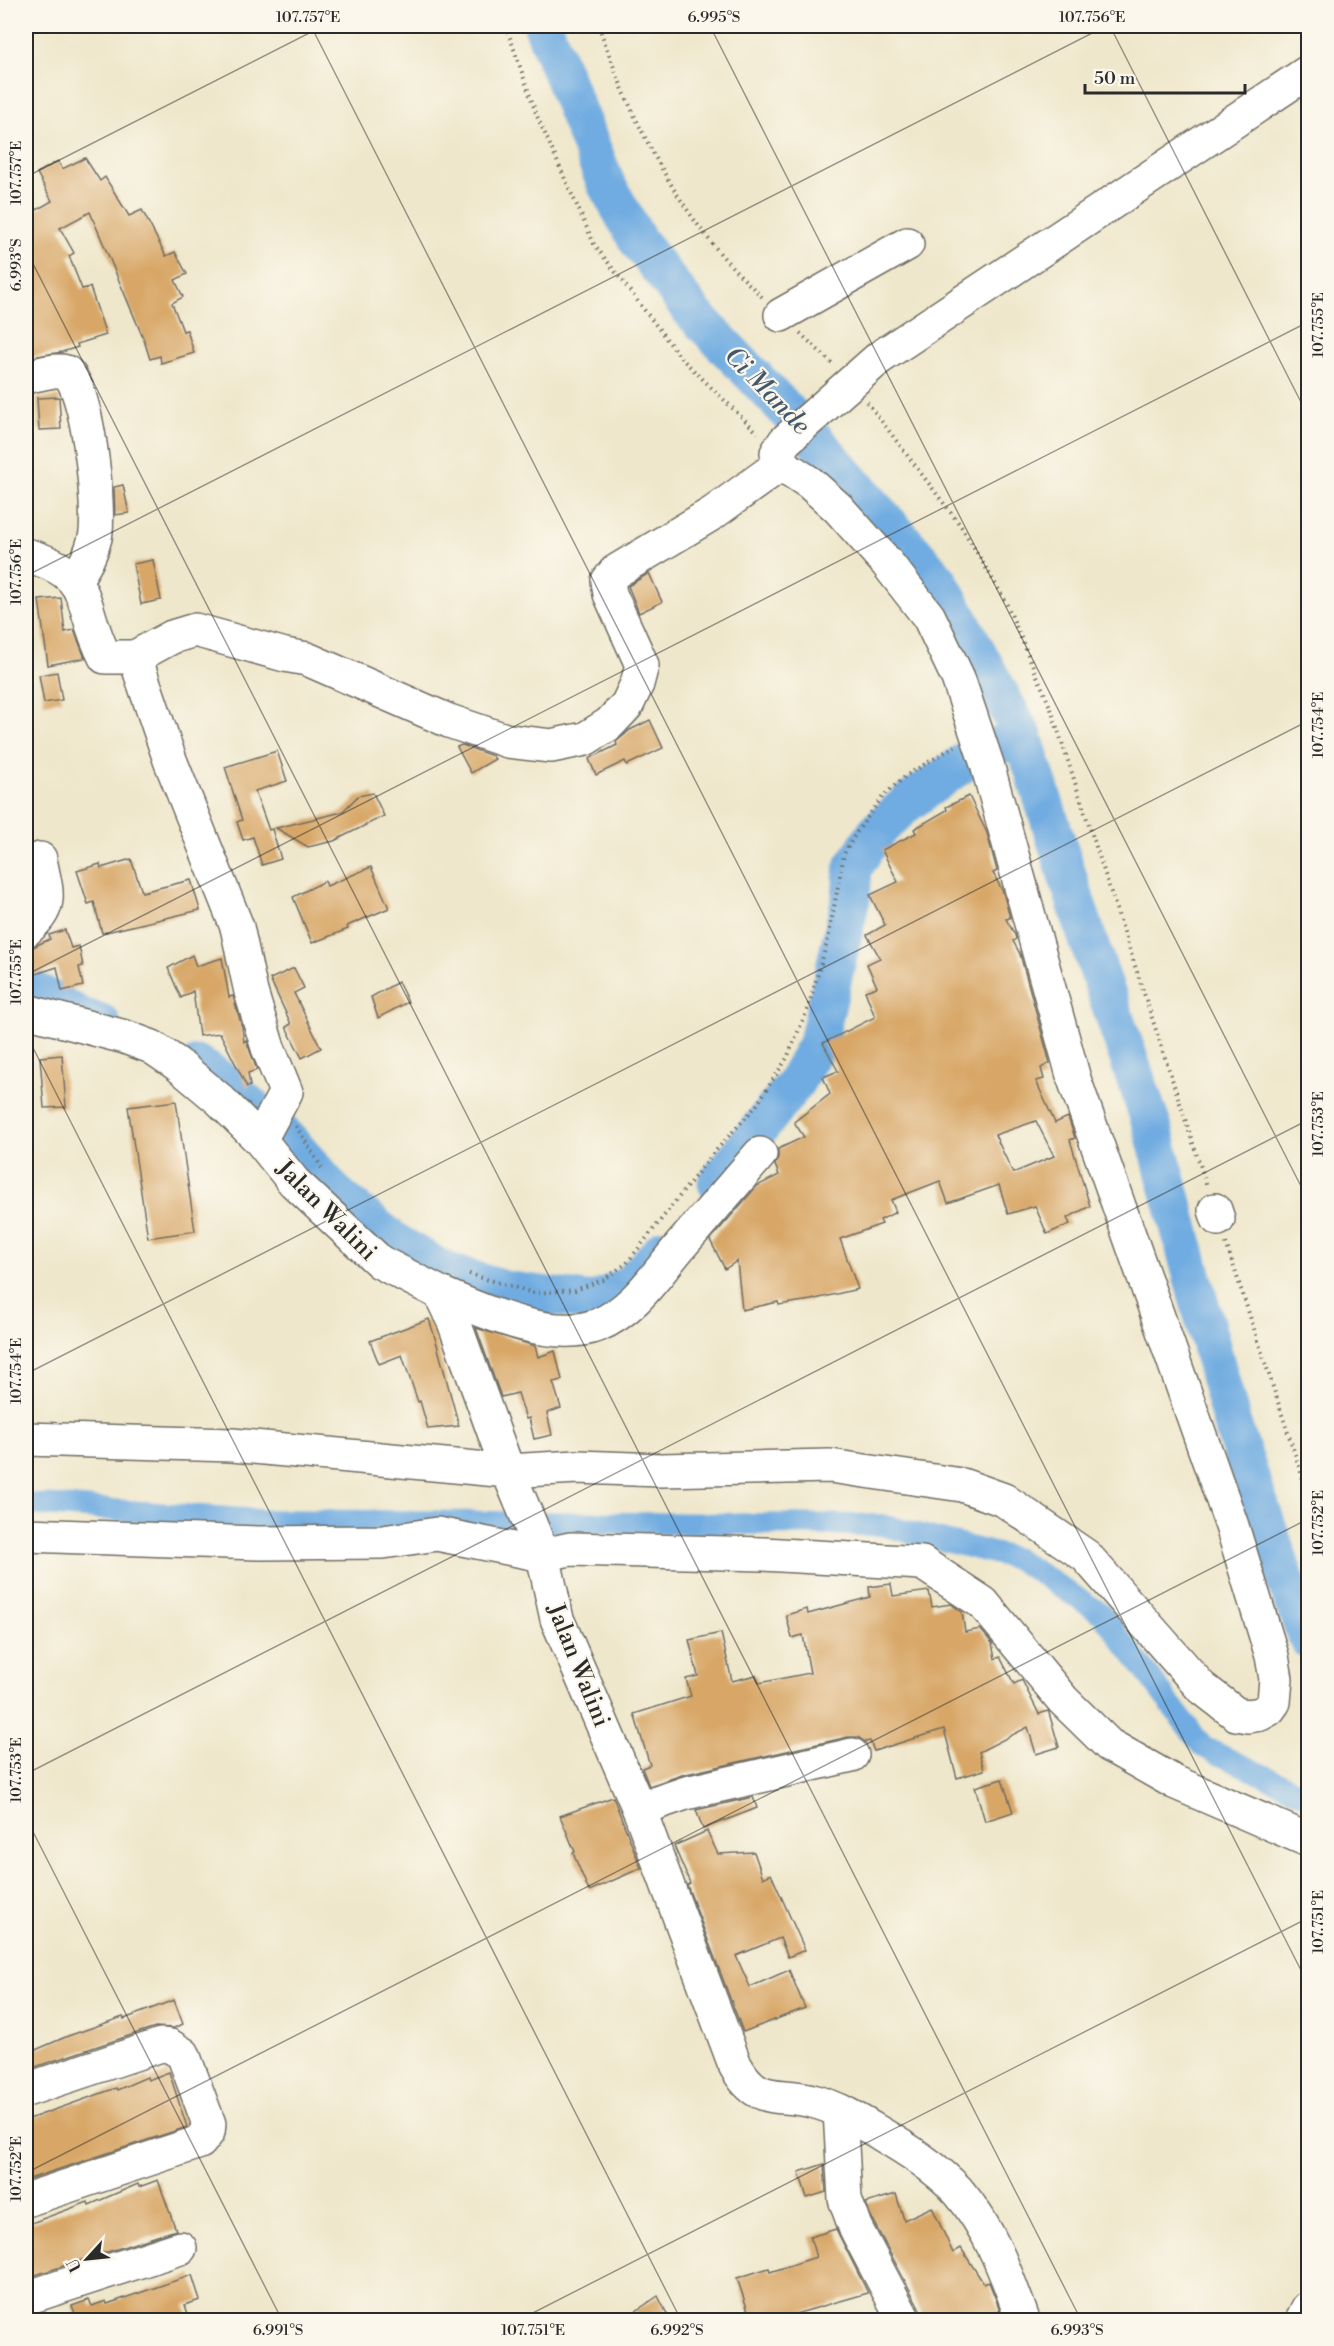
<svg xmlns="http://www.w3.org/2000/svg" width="1334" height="2346" font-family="'Libre Bodoni',serif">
  <rect width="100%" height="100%" fill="#fbf7ec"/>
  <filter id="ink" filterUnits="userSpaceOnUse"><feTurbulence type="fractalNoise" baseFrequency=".0167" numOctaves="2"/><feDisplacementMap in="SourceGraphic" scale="12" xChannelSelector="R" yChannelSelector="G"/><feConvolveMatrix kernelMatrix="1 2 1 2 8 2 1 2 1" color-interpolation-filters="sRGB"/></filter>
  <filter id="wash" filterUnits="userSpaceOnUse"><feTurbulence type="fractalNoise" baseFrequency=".008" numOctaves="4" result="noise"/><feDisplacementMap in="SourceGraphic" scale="24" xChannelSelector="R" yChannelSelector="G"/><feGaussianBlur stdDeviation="1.35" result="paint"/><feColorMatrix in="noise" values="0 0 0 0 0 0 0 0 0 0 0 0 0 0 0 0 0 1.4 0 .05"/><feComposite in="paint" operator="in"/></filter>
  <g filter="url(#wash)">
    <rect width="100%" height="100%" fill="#efe7cb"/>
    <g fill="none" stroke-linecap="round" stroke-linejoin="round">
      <path stroke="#6face1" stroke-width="22" d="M26,1504L259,1520L881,1525L1017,1559L1101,1613L1203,1747L1308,1796"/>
      <g stroke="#6face1" stroke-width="39">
        <path d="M543,26L606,184L638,241L693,313L817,442L938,580L1023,737"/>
        <path d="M26,986L81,1017L101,1023"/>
        <path d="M198,1065L225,1083L287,1138L335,1193L395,1242L442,1270L504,1290L594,1302L629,1285L663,1249"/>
        <path d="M717,1183L795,1083L818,1042L851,898L853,868L876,832L906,804L976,754L1023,737L1087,937L1153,1129L1232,1424L1285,1579L1308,1639"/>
      </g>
    </g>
    <g id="blocks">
      <g fill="#d8a768" fill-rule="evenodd">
        <path d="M85,158L100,181L105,177L129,216L142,210L166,256L175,252L187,274L175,280L183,297L172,303L183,331L187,330L194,353L161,363L160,356L150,359L144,340L90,212L60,228L74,253L69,256L82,289L90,287L106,335L77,344L78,347L62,352L26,358V216L52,201L37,173L58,161L62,169Z"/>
        <path d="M59,397L61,429L39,430L37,398Z"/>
        <path d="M123,485L129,513L115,515L114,487Z"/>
        <path d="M153,560L161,600L141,604L133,564Z"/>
        <path d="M649,573L662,602L639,613L628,586Z"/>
        <path d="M61,598L65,632L74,630L85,658L48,665L39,600Z"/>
        <path d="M57,672L62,700L44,703L39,675Z"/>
        <path d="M650,720L663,748L627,765L625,761L596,775L589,759L617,745L616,742L630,730Z"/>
        <path d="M462,745L493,756L495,759L471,773L457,747Z"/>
        <path d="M277,751L287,781L255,791L269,830L272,829L281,859L262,865L253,837L243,840L237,822L242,820L225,767Z"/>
        <path d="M373,793L384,816L334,841L308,847L276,828L342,812L358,796Z"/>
        <path d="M969,796L987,833L997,871L993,873L1003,892L1010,918L1006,919L1015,935L1016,939L1013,941L1020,954L1050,1063L1041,1068L1044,1079L1036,1081L1055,1123L1068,1117L1075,1138L1070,1140L1090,1206L1067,1218L1070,1224L1047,1234L1035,1206L1008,1214L999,1185L948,1203L940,1181L891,1200L896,1212L880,1220L882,1224L840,1239L858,1289L811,1300L779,1305L778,1302L742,1310L737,1261L725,1269L710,1240L757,1186L779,1175L775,1165L778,1157V1149L804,1137L794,1122L830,1094L823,1077L838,1071L823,1043L875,1017L865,991L877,987L867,964L880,958L867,935L885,925L870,895L898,882L882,850L916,833L914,829L947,810L946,807ZM1036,1121L1054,1156L1013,1173L995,1135Z"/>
        <path d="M131,859L142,892L191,880L200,910L102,933L94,902L88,904L77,871L100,864L101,868Z"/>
        <path d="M371,867L389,908L347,926L348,929L312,943L293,897L325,881L327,886Z"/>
        <path d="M65,930L71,948L79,946L83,966L79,967L83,986L62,991L57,967L33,975L26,948H31L50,939L49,935Z"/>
        <path d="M192,955L196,966L222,958L229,997L233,996L242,1027L244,1042L246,1040L257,1070L248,1073L250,1086L247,1087L220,1033L199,1036L193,991L181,998L168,968Z"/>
        <path d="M294,968L304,988L294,993L321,1048L302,1058L286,1027L291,1024L270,979Z"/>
        <path d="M398,982L408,1002L378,1018L371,997Z"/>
        <path d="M62,1055L66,1107L44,1108L40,1057Z"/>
        <path d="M176,1101L195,1231L148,1238L128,1107Z"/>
        <path d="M429,1319L436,1341L459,1426L428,1429L420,1401L418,1402L402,1355L379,1364L370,1341Z"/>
        <path d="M476,1328L535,1346L538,1357L555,1351L562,1380L553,1382L561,1408L547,1413L552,1435L534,1439L529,1418L526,1419L518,1393L501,1397Z"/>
        <path d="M891,1584L893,1596L929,1591L932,1607L951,1604L962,1612L965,1632L980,1629L992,1643L995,1659L1000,1657L1014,1684L1022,1680L1039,1714L1048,1711L1049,1713L1059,1747L1036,1754L1028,1727L979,1752L984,1770L957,1778L944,1729L874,1751L870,1741L865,1742L858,1737H848L682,1775L649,1786L642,1768L650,1765L634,1714L691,1696L686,1679L698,1676L689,1640L721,1633L732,1681L756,1675L759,1683L810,1673L803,1635L792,1638L786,1615L807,1609L808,1614L870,1597L869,1587Z"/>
        <path d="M1002,1779L1013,1812L985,1821L975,1787Z"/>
        <path d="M613,1797L641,1868L589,1891L573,1853L575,1852L560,1816Z"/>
        <path d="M753,1797L757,1808L703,1829L696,1810Z"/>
        <path d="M707,1831L718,1854L754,1852L763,1878L771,1874L805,1950L788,1957L780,1938L736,1956L750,1987L789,1970L805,2008L743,2032L687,1885L690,1883L674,1846Z"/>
        <path d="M174,2000L183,2024L174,2028L155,2027L26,2070V2054L68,2036L123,2017L124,2019Z"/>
        <path d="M169,2072L187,2127L26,2180V2120L116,2088L117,2090L147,2077L148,2080Z"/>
        <path d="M824,2164L826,2192L807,2198L799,2172Z"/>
        <path d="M158,2180L176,2230L26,2278V2225L88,2202L89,2205L138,2184L139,2187Z"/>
        <path d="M896,2194L904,2220L932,2207L953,2253L961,2248L984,2284L989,2282L1000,2310L973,2320H923L921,2311L872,2219L866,2203Z"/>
        <path d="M836,2229L868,2293L785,2317L786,2320H751L737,2278L769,2268L770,2272L816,2257L810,2237Z"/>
        <path d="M192,2275L200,2300L185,2305L190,2320H59L75,2313L72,2306L89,2300L92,2306L106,2301L107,2304Z"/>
        <path d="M658,2296L670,2320H623Z"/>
      </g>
    </g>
  </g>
  <g filter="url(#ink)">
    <use href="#blocks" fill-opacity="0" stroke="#706d63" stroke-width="1.5"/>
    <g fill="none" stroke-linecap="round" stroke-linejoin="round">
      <defs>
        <g id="minor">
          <path d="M781,315L907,244"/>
          <path d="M26,377C34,375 60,368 66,372C88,385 101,513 95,538C91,554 85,567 75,579"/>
          <path d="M26,555C97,575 77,603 105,657H135L170,760L237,927L251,992L268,1048L286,1092L260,1140"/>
          <path d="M135,657L172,637L195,630L285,655L307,659L449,721L508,741L551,746L585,739L609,724L627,705L637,684L642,665L610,594L608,581L615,572L713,513L781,464"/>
          <path d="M26,930C55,906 46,892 40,859"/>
          <path d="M26,1011L125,1037L152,1047L177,1064L220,1100L260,1140L294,1182L380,1262L440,1293L454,1322L508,1471L543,1555L557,1619L639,1809L735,2065C758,2107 777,2091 816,2102C839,2108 861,2122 881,2134C908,2150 937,2168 958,2191C990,2228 1007,2275 1023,2320"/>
          <path d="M1215,1210L1218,1219"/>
          <path d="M440,1293C482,1311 552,1343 598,1325C635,1310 657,1273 682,1244C708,1214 734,1184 760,1154"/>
          <path d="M26,1439L232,1445L508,1471L577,1467L661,1470L830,1466L962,1485L1004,1500L1086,1556L1201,1687L1236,1714L1248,1716L1260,1714L1269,1709L1274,1702L1276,1679L1272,1656L1232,1526L1074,1079L987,764L958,678L929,617L887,563L838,508L810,483L781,464L777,453L785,441L879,358L1308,72"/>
          <path d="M26,1535L258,1543L383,1542L437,1534L543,1555L570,1549L763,1554L922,1563L983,1603L1063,1700L1109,1745L1174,1782L1308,1840"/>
          <path d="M639,1809L686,1793L852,1755"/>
          <path d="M26,2090L161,2045L170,2046L183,2054L209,2124L208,2132L200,2142L26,2200"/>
          <path d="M840,2111L845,2199L855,2227L904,2320"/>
          <path d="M26,2298L180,2248"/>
          <path d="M1302,2320L1308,2308"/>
        </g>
      </defs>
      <use href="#minor" stroke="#706d63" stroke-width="36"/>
      <g stroke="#706d63" stroke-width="4" stroke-dasharray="1.5 4.5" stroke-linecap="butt">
        <path d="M506,26L537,116L594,244L681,358L758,433"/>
        <path d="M599,26C624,102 664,185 715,247C729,265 746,281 762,297"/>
        <path d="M800,333L834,365"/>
        <path d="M867,402L961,526L1005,600L1051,709L1207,1186"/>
        <path d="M296,1126L323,1170"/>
        <path d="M1226,1243L1308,1494"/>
        <path d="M469,1274L534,1293L575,1290L603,1280L627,1263L711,1156L756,1106L787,1058L808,1008L828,939L844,854L856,833L884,795L907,775L955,746"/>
      </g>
      <use href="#minor" stroke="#fff" stroke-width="33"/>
    </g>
  </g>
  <path fill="none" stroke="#2b2b2b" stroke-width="1.5" stroke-opacity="0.45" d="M311,26L1308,1984M710,26L1308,1200M1110,26L1308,416M26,177L323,26M26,250L1081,2320M26,576L1106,26M26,975L1308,322M26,1034L681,2320M26,1374L1308,721M26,1774L1308,1120M26,1818L282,2320M26,2173L1308,1519M519,2320L1308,1918M1302,2320L1308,2317"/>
  <g text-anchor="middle" stroke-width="4.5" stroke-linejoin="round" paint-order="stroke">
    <g font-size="24" fill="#2b2b2b" stroke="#fbf7ec">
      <text transform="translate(327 1210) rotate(45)" y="8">Jalan Walini</text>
      <text transform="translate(579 1665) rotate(68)" y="8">Jalan Walini</text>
    </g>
    <g font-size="26" font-style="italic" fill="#43586b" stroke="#fbf7ec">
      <text transform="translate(768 390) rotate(46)" y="9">Ci Mande</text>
    </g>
  </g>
  <rect width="1334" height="2346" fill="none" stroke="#fbf7ec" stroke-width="66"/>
  <g transform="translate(87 2259) rotate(243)" stroke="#fbf7ec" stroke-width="4.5" paint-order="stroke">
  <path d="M0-4.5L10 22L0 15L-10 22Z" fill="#2b2b2b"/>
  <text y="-9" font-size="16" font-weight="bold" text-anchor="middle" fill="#2b2b2b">U</text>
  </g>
  <path d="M1085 84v9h160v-9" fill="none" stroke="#2b2b2b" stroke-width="3"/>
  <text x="1094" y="84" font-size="18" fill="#2b2b2b" stroke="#fbf7ec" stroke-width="4.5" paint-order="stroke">50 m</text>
  <rect x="33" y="33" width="1268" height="2280" fill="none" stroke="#2b2b2b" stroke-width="2"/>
  <g font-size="15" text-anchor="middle" fill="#2b2b2b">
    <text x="308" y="22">107.757°E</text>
    <text x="714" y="22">6.995°S</text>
    <text x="1092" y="22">107.756°E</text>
    <text transform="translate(16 173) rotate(-90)" y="5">107.757°E</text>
    <text transform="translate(16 265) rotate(-90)" y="5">6.993°S</text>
    <text transform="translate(1318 325) rotate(-90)" y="5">107.755°E</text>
    <text transform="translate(16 572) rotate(-90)" y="5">107.756°E</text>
    <text transform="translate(1318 725) rotate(-90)" y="5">107.754°E</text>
    <text transform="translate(16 972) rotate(-90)" y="5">107.755°E</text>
    <text transform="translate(1318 1124) rotate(-90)" y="5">107.753°E</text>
    <text transform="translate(16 1371) rotate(-90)" y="5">107.754°E</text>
    <text transform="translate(1318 1523) rotate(-90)" y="5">107.752°E</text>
    <text transform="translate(16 1770) rotate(-90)" y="5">107.753°E</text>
    <text transform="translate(1318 1922) rotate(-90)" y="5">107.751°E</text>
    <text transform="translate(16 2169) rotate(-90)" y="5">107.752°E</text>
    <text x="278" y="2335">6.991°S</text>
    <text x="533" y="2335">107.751°E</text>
    <text x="677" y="2335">6.992°S</text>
    <text x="1077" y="2335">6.993°S</text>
  </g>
</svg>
